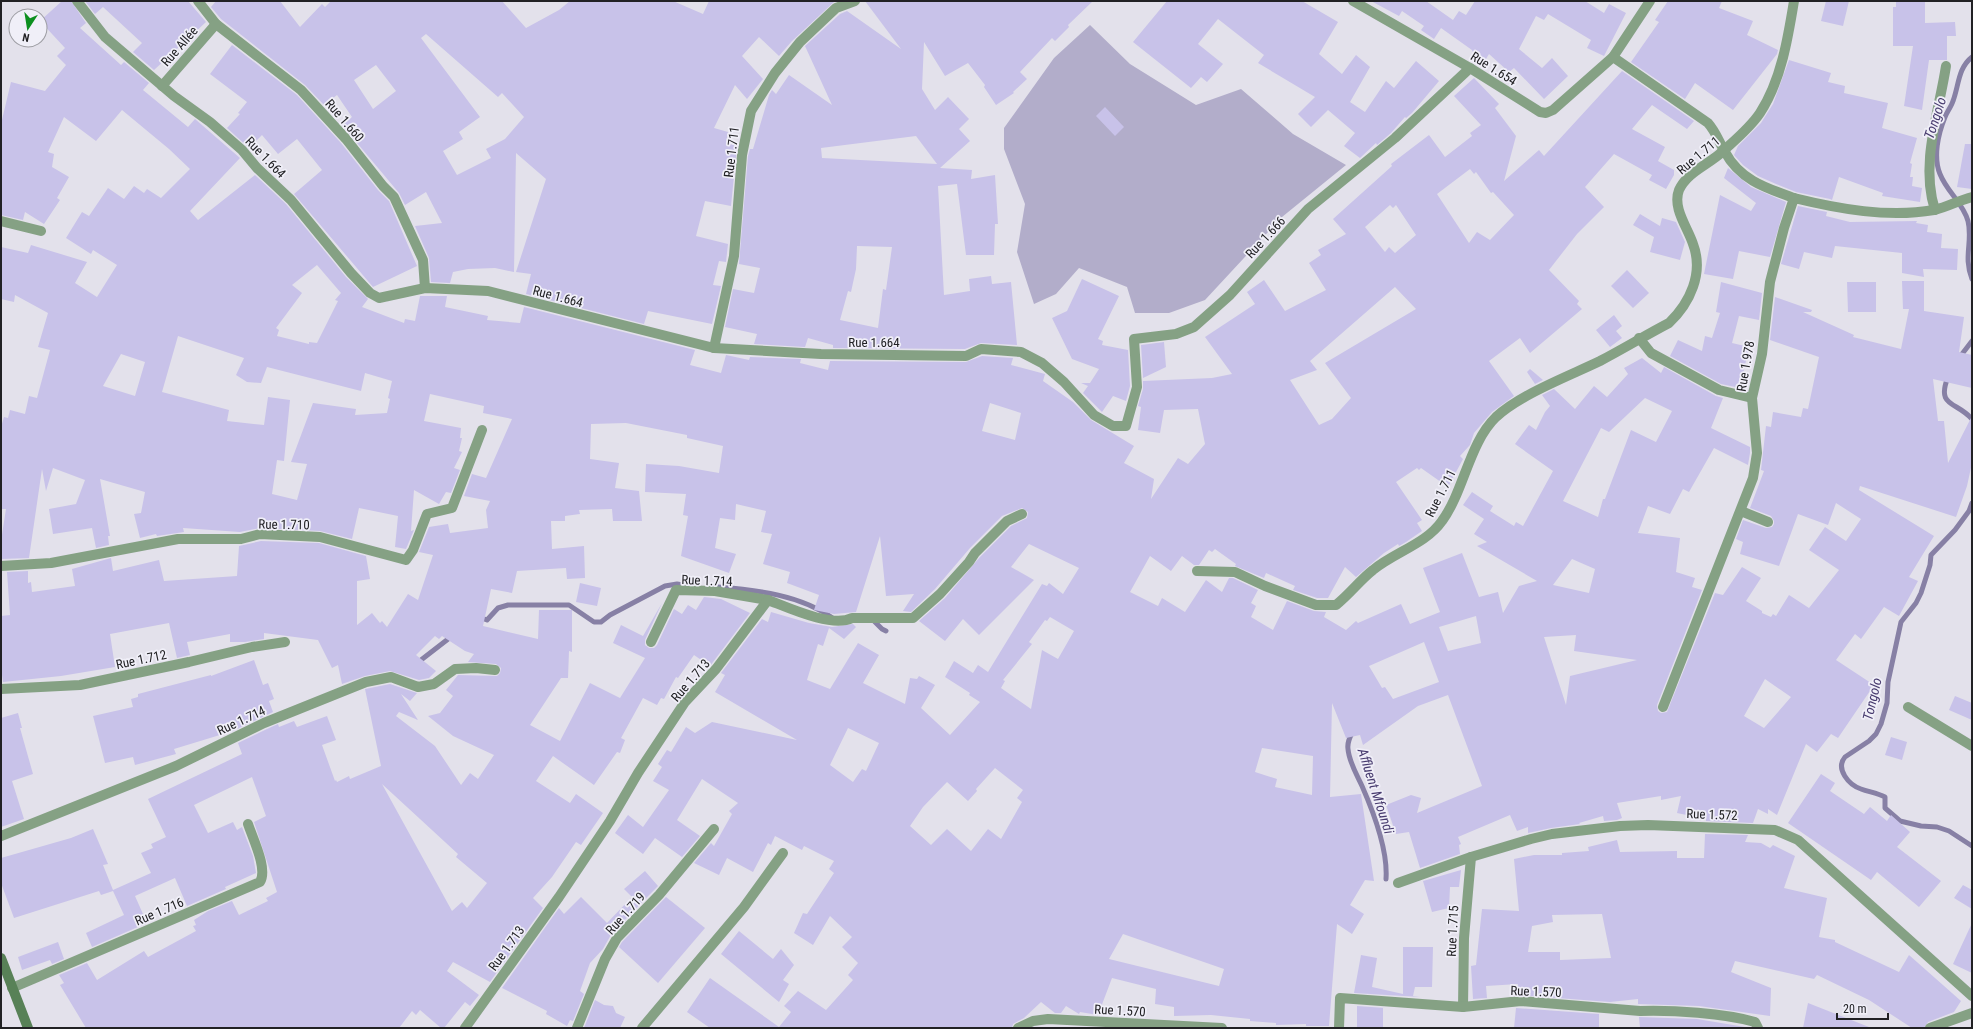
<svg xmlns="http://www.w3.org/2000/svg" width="1973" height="1029" font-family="'Roboto Condensed',sans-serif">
  <rect width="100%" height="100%" fill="#e3e1eb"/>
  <path fill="#b2adca" d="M1090,25L1130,64L1196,105L1241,89L1293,134L1346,165L1282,217L1205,300L1169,313H1135L1127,287L1079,268L1056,294L1034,304L1017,252L1025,204L1004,149V128L1054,58Z"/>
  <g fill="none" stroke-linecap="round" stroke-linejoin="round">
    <g stroke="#8780a5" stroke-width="5">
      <path d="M1972,57C1958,68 1959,85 1953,101C1951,107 1947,112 1945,117C1938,134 1933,157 1940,174C1947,192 1963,203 1968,221C1973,241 1963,257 1972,279"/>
      <path d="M1959,358L1972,341"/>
      <path d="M1948,377C1936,407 1956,401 1972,419"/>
      <path d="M1972,503L1969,511L1955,530L1931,555L1930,565L1921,593L1916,603L1901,622L1888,682L1887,703L1881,724L1876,734L1869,741L1845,757C1835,769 1849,785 1861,789C1869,792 1877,793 1885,797V808L1900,821L1921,826L1937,827L1949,831L1972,846"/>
      <path d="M718,587C757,590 801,595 834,619"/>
      <path d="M479,617L487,620L498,608L508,605H569L594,622H601L610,615L665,586L677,584L690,586"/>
      <path d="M872,619L882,629L886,631"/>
      <path d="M421,660L452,636"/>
      <path d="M1353,731C1350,737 1347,742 1348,749C1349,762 1357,775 1362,786C1373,811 1388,851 1386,879"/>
    </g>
  </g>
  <g fill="#c8c2e9" fill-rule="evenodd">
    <path d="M62,1H71L86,23L80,28L121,65L124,62L149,83L143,90L188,127L195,119L240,158L190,211L198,220L255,175L286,204L346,277L368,299L362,307L404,323L405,319L415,321L420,296H447L445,307L488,316L487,320L520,323L524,307L695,350L690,365L721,373L726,355L749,360L750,357L801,359L800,363L828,370L830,361L966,362L982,356L1013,358L1011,365L1045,374L1043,381L1073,402L1091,420L1134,446L1124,463L1154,479L1151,499L1178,458L1188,464L1205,444L1198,409L1164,410L1160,433L1138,430L1141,407L1138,406L1143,389V381L1212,378L1232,374L1205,337L1255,304L1247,292L1264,280L1285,311L1326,290L1309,263L1321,255L1318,250L1346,234L1333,219L1392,166L1391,164L1429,135L1445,157L1472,136L1470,133L1481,125L1454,96L1474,78L1499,104L1495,108L1516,136L1504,181L1539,150L1544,156L1622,71L1694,121L1687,129L1652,105L1632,129L1665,147L1658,161L1674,170V175L1666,189L1649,180L1652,175L1614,154L1585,187L1604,207L1577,234L1549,270L1579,301L1577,304L1582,309L1530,353L1520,338L1489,361L1514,396L1492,412L1474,433L1470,445L1460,456L1463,459L1448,487L1421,468L1419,470L1417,468L1396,482L1422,520L1417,523L1422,531L1406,542L1399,546L1398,544L1384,553L1356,577L1345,567L1328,598H1317L1293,590L1295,586L1266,573L1264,578L1235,566L1236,564L1215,549L1212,552L1209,550L1199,565H1194L1182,556L1171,571L1150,556L1130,592L1158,606L1162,598L1185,612L1206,580L1222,592L1229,578H1233L1258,590L1251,603L1256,606L1251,617L1273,630L1287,601L1314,611L1326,612L1324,617L1346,630L1356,621L1358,623L1401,604L1410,624L1440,612L1423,568L1462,553L1479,597L1498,592L1503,613L1519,586L1537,581L1477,546L1487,542L1474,534L1484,519L1463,505L1472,492L1493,506L1490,511L1514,526L1516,522L1523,526L1553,471L1515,444L1529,425L1536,430L1545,412L1550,406L1542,395L1554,389L1575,409L1594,386L1607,397L1628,374L1624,368L1642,358L1661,373L1664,367L1716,396L1723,398L1711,428L1750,447V453L1748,465L1714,448L1689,492L1683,489L1670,514L1648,506L1638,533L1680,538L1676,572L1695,578L1692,587L1702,590L1657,705L1658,711L1661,713L1667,712L1715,593L1723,595L1742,567L1761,578L1746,601L1762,611V613L1771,617L1773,614L1776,616L1789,595L1809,608L1839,570L1809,550L1825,527L1846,541L1861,519L1836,503L1828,525L1798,514L1779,566L1740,554L1743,542L1736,539L1743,520L1766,528L1772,527L1774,524V521L1771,516L1750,508L1764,471L1761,470L1766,426L1771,427L1773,412L1801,417L1803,408L1808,409L1819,357L1770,340L1775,297L1812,310L1811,312H1803L1854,335L1853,337L1901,349L1909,309H1903L1902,281H1924V311L1964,317L1959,352L1972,355V388L1933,379L1938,421H1944L1948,463L1972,416V463L1967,486L1956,517L1860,486L1859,490L1934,536L1909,577L1918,581L1899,616L1884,607L1861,639L1855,634L1836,660L1874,685L1838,738L1831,734L1817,752L1806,744L1777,815L1768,809V814L1758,809L1753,823L1706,821V819L1677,813L1681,796L1661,800V796L1617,803L1622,818L1617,820L1604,821L1603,816L1579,823L1580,824L1551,828L1528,833V827L1517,831L1510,815L1458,837L1461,844L1459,845L1460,854L1420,868L1409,832L1396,834L1386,805L1411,795L1421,798L1417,813L1482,786L1448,695L1418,706L1363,745L1360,735L1346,738L1332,703L1330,797L1361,794L1374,881L1365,880L1350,905L1364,914L1352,934L1337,924L1329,1026H1306V1024L1276,1025V1023L1250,1021V1019L1211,1015L1174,1016V1007L1155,1004L1156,989L1112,978L1098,1015L1080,1012L1079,1014L1066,1006L1061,1013H1055L1041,1002L1024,1018L1013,1024L1012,1028H710L687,1012L710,978L779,1027L791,1012L784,1006L798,991L826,1010L853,980L848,975L858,963L842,947L852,937L830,916L813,945L794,933L803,913L807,914L834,873L829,869L834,861L804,846L802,850L775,836L771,845L768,843L753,872L727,858L719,875L694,863L711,843L714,846L732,814L729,811L738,803L702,779L677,820L700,836L682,857L655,838L643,854L615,833L628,815L643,827L669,790L653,781L662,767L658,764L667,750L671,752L686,727L695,733L712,722L797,740L715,692L725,675L721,673L762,619L768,622L771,612L809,623L832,627L853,624L856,627L844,639L829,628L823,646L818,644L807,680L830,689L858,643L879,655L863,683L905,704L910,678L917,679L919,676L935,685L921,708L950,735L980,702L969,695L970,693L945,677L954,661L973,673L978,665L988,672L1042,584L1047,586L1049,583L1063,594L1079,568L1029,544L1011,567L1034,580L979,635L963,619L945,641L919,621L945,598L980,557L1011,526L1027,518L1028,512L1022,508L1002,516L970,548L935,589L911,612L903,611L914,594L886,596L880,536L856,612L834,614L814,610L819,595L787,583L790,572L763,564L772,534L761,532L766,511L736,504L735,520L720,518L715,548L736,554L729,573L681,556L688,516L683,515L686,494L645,492L646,464L679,466L719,473L723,446L687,438V435L626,423L591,424L590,459L619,463L615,488L639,491L642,521H613L612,509L579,510L580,514L565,516V521H551L552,549L584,546L585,578L567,579L566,568L517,571L512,593L491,589L483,626L538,639L539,610H572V652L569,651L568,678H561L530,725L560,741L590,683L620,698L645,658L613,643L621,625L643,636L662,603L645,640V645L649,648H654L657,645L674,609L682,614L688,605L696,610L704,597L721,599L750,613L710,666L694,655L678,678L676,677L664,699L661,698L657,705L643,698L621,738L625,740L620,753L617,752L594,785L553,756L536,781L570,803L576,794L603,813L581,845L576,842L552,877L533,898L543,908L490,982L453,962L447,971L479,995L470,1006L465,1002L444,1028H441L420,1010L416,1015L412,1011L399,1028H86L60,985L64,983L59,975L87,963L97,980L144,951L148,957L196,931L193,926L196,925L194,920L208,911L232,901L239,915L268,901L266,898L277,892L254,822L266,816L252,777L194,805L208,833L233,822L237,830L242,827L253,856L256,873L225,887L226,889L187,906L175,878L135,896L147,923L92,947L86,933L124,915L113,891L101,895L99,891L14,918L1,883V858L71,838L93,829L108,864L103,865L113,890L151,873L141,853L153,848L151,844L166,837L148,799L242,754L238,743L267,729L278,724L279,727L294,721L297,727L327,716L336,740L322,745L335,781L336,780L337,782L349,776L350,779L381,766L365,689L390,684L417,693L410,701L401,694L418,720L399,712L396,716L435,746L461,785L470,773L478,779L494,755L453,736L428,716L440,713L453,696L446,690L458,675L497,676L500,673L501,668L496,664L468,662L474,654L465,651L442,636L439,639L435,636L416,655L436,671L429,678L419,680L390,671L365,676L342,684L338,665L332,668L318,640L264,633V639L245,642H230V634L187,642L190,655L177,658L169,623L110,634L115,667L61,676L3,682L1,668V616L10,615L7,572L28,571V583L31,582L32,592L75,586L72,569L111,558L113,571L159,560L164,581L237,576L239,546L261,541L319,543L366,556L370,579L357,581V625L372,613L380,623L382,621L387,627L408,594L418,600L433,555L419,552L429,527L448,524L450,533L488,528L486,510L490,501L464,496L472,474L486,478L512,419L483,413L484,406L430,394L424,421L461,428L460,438H462L459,451L462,452L454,468L460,470L451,493L446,492L439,504L414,490L411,531L414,530L406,549L395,547L398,516L359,508L352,539L320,531L260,528L240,532L183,528L184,532L157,536L156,534L140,538L134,514L141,513L145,492L100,479L110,536H108L109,545L96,548L92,528L53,534L49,509L76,504L85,480L53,468L46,491L42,469L29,558L1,559V541L6,509H1V427L4,417L8,418L10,410L25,414L29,396L37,398L50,350L38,347L48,313L15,295L14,302L1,299V247L28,253L31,245L87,262L75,283L97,297L117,265L93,250L91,254L66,238L82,212L89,216L108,188L124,199L134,186L144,193L147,189L161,198L190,169L169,149L122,110L96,141L64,117L48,152L54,154L52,167L69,177L57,198L60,200L44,224L25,212L23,220L1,215V124L11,82L45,91L66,65L57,56L65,48L40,21ZM1470,169L1474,174L1476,172L1491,193L1493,192L1514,215L1490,240L1477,232L1469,243L1437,194ZM1390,205L1393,208L1396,205L1416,235L1395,253L1389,247L1385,252L1365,227ZM317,265L341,293L335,300L338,301L317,343L309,342V344L277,336L279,330L276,328L302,293L292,285ZM1395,287L1416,309L1325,363L1351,398L1332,419L1319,425L1290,380L1317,370L1310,361ZM178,336L244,358L236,375L247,382L261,383L267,367L361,391L365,373L392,381L388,398L390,399L387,413L355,415L356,409L313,403L291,462L307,464L297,500L272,494L277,460L284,461L290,400L268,397L264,425L227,421L229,410L162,392ZM121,354L145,362L135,396L103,386ZM1645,398L1672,411L1656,442L1631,430L1605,499H1603L1598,517L1563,501L1601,428L1609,432ZM990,403L1021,413L1015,440L982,431ZM1572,559L1595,569L1589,593L1553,585ZM1476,616L1481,643L1448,651L1439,627ZM1050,617L1074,631L1058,659L1042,650L1031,709L1001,688L1005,681L1003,680L1032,644L1029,642L1045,620L1047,621ZM1576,635L1574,651L1637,660L1570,676L1566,705L1544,637ZM1424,642L1439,682L1393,699L1385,687L1382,688L1369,666ZM1765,679L1791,697L1764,728L1744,716ZM848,728L879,743L866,771L862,769L853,782L830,765ZM1262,748L1313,756L1312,795L1275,787L1277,779L1255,772ZM995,768L1023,790L1017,798L1022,802L1001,839L988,829L971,851L947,829L931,845L910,826L923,807L947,782L968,801L977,791L976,789ZM382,784L458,854L456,857L487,883L467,908L462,902L452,911ZM1123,934L1224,969L1219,986L1109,959Z"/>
    <path d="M85,1H188L206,22L154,70L133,52L142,43L103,7L95,14Z"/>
    <path d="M216,1H280L300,27L322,4L325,7L331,1H502L526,28L559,10L570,1H673L703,14L709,1L834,2L792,41L779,56L759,37L742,56L763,79L747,99L735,85L714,128L728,132L726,143L737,146L731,206L705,201L696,236L728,244L726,262L719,261L713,285L721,286L712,324L648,311L644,324L526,294L531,274L516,272L546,179L516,153L514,272L495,268L468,269L453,272L450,283L431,282L429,258L415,226L442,223L426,192L405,205L399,193L342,125L352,117L337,95L324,105L305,85L221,19L211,7ZM426,34L498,97L502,93L524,117L505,139L486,149L491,158L457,175L443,151L463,139L459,132L480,117L421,38ZM376,65L396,91L373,109L354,80Z"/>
    <path d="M865,1H1093L1068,25L1069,27L1055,41L1052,38L1020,72L1027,79L1013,92L1014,93L996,105L984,87L985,85L968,63L945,76L924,42L922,89L935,110L948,97L969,119L959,129L970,141L940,168L972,170L971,179L995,175L998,224H995L994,255H966L957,184L938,186L944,295L970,291L969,279L991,276L992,284L1011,282L1017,345L981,343L965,349L833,348V345L808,338L805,347L754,344L757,334L725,327L733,289L754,293L760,268L739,264L748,156L750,149H753L769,95L772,90L776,94L789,75L832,105L805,46L840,14L847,11L901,49ZM916,136L937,164L822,158L821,148ZM857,246L892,247L886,290L883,289L878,328L840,320L848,291L851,292L856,269Z"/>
    <path d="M1167,1H1302L1338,22L1319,54L1342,74L1356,55L1370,67L1350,102L1365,112L1386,81L1394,88L1416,61L1439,81L1412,113L1406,118L1405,117L1391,133L1377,145L1376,143L1360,158L1344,146L1355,133L1328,110L1311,127L1298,114L1315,97L1258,63L1264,55L1218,19L1198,44L1223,64L1207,82L1201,77L1191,88L1133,42Z"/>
    <path d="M1371,1H1426L1453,20L1459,11L1466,15L1475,1H1585L1604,13L1609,4L1626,13L1604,56L1587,48L1591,40L1548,14L1544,20L1536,16L1519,49L1542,68L1552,58L1568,76L1544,99L1514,68L1509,72L1489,54L1486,59L1472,51V50L1441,28L1434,39L1421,30L1424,26L1402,11L1399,16Z"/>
    <path d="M1668,1H1722L1719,8L1753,21L1747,35L1778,50L1777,54L1733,110L1695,83L1685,99L1631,62L1659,22L1655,20Z"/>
    <path d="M1826,1H1849L1843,26L1821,21Z"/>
    <path d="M1896,1H1925V23L1955,22L1956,36H1947V60H1929L1922,110L1904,106L1913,46H1893V7H1896Z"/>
    <path d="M232,45L297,95L341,143L378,190L389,201L417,266L373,287L294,194L322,170L297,139L278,154L262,135L249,148L227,128L240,114L238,113L247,102L210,74Z"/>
    <path d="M1789,60L1831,73L1828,82L1845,86L1844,93L1888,103L1882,128L1917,138L1910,163L1912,164L1910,177H1913L1912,186L1922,188L1920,202L1882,196L1883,193L1839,177L1832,200L1830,199L1796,192L1776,184L1758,176L1743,165L1734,155L1738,146L1761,123L1773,104Z"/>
    <path d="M1105,107L1124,127L1115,136L1096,116Z"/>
    <path d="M1965,144H1972V189L1957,187Z"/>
    <path d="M1728,168L1751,187L1786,202L1770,257L1739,251L1733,279L1704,274L1720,195L1751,211L1756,203L1724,178Z"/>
    <path d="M1798,206L1827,212L1826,216L1850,222L1917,221L1916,223L1928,225L1927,232L1942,234L1941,248L1958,249L1957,270L1923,269L1924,277L1902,273V253L1835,246L1832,258L1804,252L1799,269L1781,264Z"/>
    <path d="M1640,214L1660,226L1662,218L1676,222L1685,242L1680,260L1650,252L1654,237L1633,225Z"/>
    <path d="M1627,270L1649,293L1633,308L1611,286Z"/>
    <path d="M1082,279L1119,296L1098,339L1103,341L1102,345L1128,350L1130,386L1126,401L1113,396L1102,412L1083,393L1088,386L1081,383H1090L1099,369L1072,359L1052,318L1067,311Z"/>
    <path d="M1721,282L1762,293L1759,320L1739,316L1732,343L1749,347L1740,388L1721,384L1670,356L1678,340L1702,351L1705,336L1712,338L1720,313L1716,312Z"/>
    <path d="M1847,282H1876V312H1848Z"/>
    <path d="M1614,315L1622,326L1616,331L1622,338L1610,347L1596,330Z"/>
    <path d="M1164,342L1166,367L1143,378L1141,345Z"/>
    <path d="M1530,369L1543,380L1535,384L1527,372Z"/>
    <path d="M580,583L601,588L597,606L576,602Z"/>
    <path d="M254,660L263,685L268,683L274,699L269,701L273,712L233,731L174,749L176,754L135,765L133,757L105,763L93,716L133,707L131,699L138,697V694L211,675V676Z"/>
    <path d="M1955,696L1972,703V720L1949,710Z"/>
    <path d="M18,713L22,728H20L33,774L12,781L24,819L1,827V718Z"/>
    <path d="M1891,737L1907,742L1902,760L1885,755Z"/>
    <path d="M1821,774L1835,783L1830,791L1864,814L1870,807L1887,821L1891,815L1910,832L1897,847L1941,881L1919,907L1877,872L1871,880L1788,823Z"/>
    <path d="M1705,834L1748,835L1745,842L1761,843L1770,848L1773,845L1795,856L1784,888L1827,898L1819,937L1835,940V942L1899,972L1909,955L1961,1001L1954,1012L1928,1022L1924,1028H1912L1869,1000L1817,975L1814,979L1735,961L1731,972L1771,988L1770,1016L1699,1006L1638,1004V999L1610,1002L1517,995L1518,984L1486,986L1487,998L1473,999L1471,966L1476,965L1482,909L1519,911L1514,859L1534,855H1562V853L1589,851L1588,847L1617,840L1620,852L1677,851V858H1704ZM1602,914L1611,958L1560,960V952H1528L1532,926L1553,922L1552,915Z"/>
    <path d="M1461,870L1459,887H1450L1449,908L1432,912L1423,881Z"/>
    <path d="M645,871L658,886L612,933L603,949L590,963L580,991L584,994L573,1021L570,1020L567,1026L546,1014L547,1011L502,988L559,908L564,914L581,897L607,923L632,897L624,889Z"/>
    <path d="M1963,885L1972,890V909L1954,898Z"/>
    <path d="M666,897L705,928L658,983L619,947L622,942Z"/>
    <path d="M1972,923V973L1953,964Z"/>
    <path d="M739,931L773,959L781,949L794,965L783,980L789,984L779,1002L721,954Z"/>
    <path d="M58,942L64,959L52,964L50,960L22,970L18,957Z"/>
    <path d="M1403,947H1433L1432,987H1415L1413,996L1420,997L1354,993L1361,955L1377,958L1372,987L1403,994Z"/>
    <path d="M595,1000L604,1005L613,1006L616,1013L625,1017L620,1028H584Z"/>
    <path d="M1808,1003L1869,1027V1028H1803Z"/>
    <path d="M1357,1006L1385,1008H1383V1028H1357Z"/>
    <path d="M1516,1008L1599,1014V1028H1514Z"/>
    <path d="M1639,1017L1697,1019L1751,1028H1640Z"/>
  </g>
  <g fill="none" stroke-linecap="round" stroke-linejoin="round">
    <g stroke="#85a184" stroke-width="10">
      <path d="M77,1L105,37L174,96L210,122L242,150L257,168L291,200L351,273L370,293L379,298L425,288L488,291L714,348L821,354L966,356L981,349L1021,352L1042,363L1064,382L1094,415L1113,426H1126L1137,387L1134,339L1176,334L1194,327L1230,295L1308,209L1395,138L1470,68"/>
      <path d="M198,1L216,24L301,90L346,139L383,186L394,197L423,260L425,288"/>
      <path d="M1353,1L1470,68L1540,112L1546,113L1553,110L1613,57L1650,1"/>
      <path d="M1613,57L1708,123C1716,132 1719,142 1725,152C1740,180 1766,188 1794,198"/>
      <path d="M162,86L216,24"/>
      <path d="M1935,210C1920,164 1939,112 1946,66"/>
      <path d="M1,221L41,231"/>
      <path d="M1639,338L1651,353L1719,390L1752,398"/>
      <path d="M714,348L734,256L742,155L751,111L775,73L800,42L836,8L855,1"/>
      <path d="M1741,511L1768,522"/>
      <path d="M1,566L51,563L178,539H241L260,534L320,537L406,560L413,550L427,514L452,508L482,430"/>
      <path d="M1197,571L1235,572L1265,586L1316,605H1336C1350,594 1360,580 1373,570C1395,552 1426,544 1442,521C1464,491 1469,443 1496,417C1521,394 1569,376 1600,361C1623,349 1646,335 1669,323C1690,303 1704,273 1693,244C1688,228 1672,208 1679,190C1687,172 1708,165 1722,152C1735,140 1750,128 1760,113C1781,81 1788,38 1794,1"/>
      <path d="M651,642L676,590L715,591L768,600"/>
      <path d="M1,689L80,685L189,662L252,647L285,642"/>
      <path d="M1663,707L1753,478L1757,453L1752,398L1762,354L1770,282L1784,228L1794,198C1839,209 1888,218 1934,210C1948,207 1959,200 1972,197"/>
      <path d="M1908,707L1972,746"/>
      <path d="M1,836L176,766L264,723L366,682L391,677L418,687L434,684L455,669L476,668L495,670"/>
      <path d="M1398,883L1471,857L1531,839L1552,834L1620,826L1648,825L1775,830L1798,840L1972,996"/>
      <path d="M12,988L260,882C268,869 253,839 248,824"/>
      <path d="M1463,1007L1464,938L1471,857"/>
      <path d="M465,1028L559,897L610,821L638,773L685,702L716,669L768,600C789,608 832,628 852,618H913L940,594L969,562L975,553L1007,521L1022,514"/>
      <path d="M577,1028L605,959L617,938L659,895L714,829"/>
      <path d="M642,1028L744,907L783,853"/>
      <path d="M1018,1028L1033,1021L1048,1019L1222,1028"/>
      <path d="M1339,1028L1340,998L1463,1007L1521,1001L1640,1011C1672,1010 1724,1013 1755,1022L1758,1028"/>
      <path d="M1930,1028L1972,1013"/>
    </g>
    <path stroke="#588157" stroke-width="10" d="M1,958L28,1028"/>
  </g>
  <g text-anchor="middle" stroke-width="3.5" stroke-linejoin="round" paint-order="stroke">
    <g font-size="13" fill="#212124" stroke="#f0eff8">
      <text transform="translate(179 46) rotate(-49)" y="5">Rue Allée</text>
      <text transform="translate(1494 68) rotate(32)" y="5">Rue 1.654</text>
      <text transform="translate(345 120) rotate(49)" y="5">Rue 1.660</text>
      <text transform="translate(731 152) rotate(-83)" y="5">Rue 1.711</text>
      <text transform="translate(1698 155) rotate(-40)" y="5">Rue 1.711</text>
      <text transform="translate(266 157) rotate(46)" y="5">Rue 1.664</text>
      <text transform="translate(1265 237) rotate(-47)" y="5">Rue 1.666</text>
      <text transform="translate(558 296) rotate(15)" y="5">Rue 1.664</text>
      <text x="874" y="347">Rue 1.664</text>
      <text transform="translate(1745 366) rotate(-80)" y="5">Rue 1.978</text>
      <text transform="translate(1440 493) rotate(-63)" y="5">Rue 1.711</text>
      <text transform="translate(284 524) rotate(1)" y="5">Rue 1.710</text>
      <text transform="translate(707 580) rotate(2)" y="5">Rue 1.714</text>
      <text transform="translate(141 659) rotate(-12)" y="5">Rue 1.712</text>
      <text transform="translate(690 680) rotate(-49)" y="5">Rue 1.713</text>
      <text transform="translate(241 720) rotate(-25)" y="5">Rue 1.714</text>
      <text transform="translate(1712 814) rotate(2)" y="5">Rue 1.572</text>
      <text transform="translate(159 911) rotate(-23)" y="5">Rue 1.716</text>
      <text transform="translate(625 913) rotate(-48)" y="5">Rue 1.719</text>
      <text transform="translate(1452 931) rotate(-87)" y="5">Rue 1.715</text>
      <text transform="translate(506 948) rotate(-54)" y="5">Rue 1.713</text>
      <text transform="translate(1536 991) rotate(2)" y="5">Rue 1.570</text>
      <text transform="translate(1120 1010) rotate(3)" y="5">Rue 1.570</text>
    </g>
    <g font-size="14" font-style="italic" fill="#473b6e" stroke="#f0eff8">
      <text transform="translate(1935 118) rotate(-72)" y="5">Tongolo</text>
      <text transform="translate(1872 699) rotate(-77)" y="5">Tongolo</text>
      <text transform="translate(1376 791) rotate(72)" y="5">Affluent Mfoundi</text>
    </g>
  </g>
  <rect width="1973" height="1029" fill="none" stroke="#212124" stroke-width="4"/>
  <g transform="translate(28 28) rotate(192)"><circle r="19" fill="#f0eff8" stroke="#9d9da3"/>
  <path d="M0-3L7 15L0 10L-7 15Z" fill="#0c8f1f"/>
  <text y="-6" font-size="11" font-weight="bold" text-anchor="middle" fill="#212124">N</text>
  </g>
  <path d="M1837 1013v6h51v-6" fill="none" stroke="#212124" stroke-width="2"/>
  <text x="1843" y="1013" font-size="12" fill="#212124" stroke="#f0eff8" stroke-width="3" paint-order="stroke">20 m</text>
</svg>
